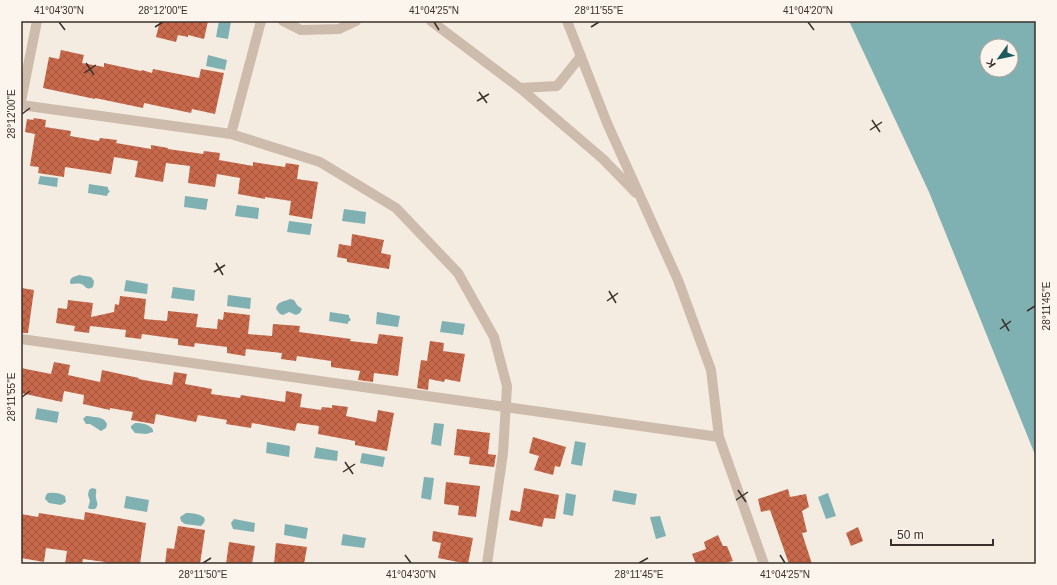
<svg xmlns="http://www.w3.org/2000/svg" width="1057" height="585" font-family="Arial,sans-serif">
  <defs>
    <pattern id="building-cross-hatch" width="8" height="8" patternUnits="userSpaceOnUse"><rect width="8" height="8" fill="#c8694b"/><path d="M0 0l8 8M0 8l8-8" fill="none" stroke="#a4573f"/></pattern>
  </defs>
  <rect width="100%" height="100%" fill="#f4ebe1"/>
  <g fill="#7fb0b2" fill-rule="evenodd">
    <path d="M219,21H231L228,39L216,37Z"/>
    <path d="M849,21H1036V457L929,192ZM987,46H1011V70H987Z"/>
    <path d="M208,55L227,60L225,70L206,66Z"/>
    <path d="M40,176L58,178L57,187L38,184Z"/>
    <path d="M89,184L108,187V189L110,192L108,193L107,196L88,193Z"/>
    <path d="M185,196L208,199L206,210L184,207Z"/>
    <path d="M237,205L259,208L258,219L235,216Z"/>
    <path d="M344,209L366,212L365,224L342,221Z"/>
    <path d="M289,221L312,224L310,235L287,232Z"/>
    <path d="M79,275L91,277L94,281L93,287C85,291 87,286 81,284C78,283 74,284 71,284L70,283C70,277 74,277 79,275Z"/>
    <path d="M126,280L148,284L147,294L124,291Z"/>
    <path d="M173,287L195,290L194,301L171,298Z"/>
    <path d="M228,295L251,298L250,309L227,306Z"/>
    <path d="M290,299L294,300L297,305L302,309L300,313L296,315L289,312L283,315L280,314L276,309C277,301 284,302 290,299Z"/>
    <path d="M330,312L349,315V317L351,320L348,322V324L329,321Z"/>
    <path d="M377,312L400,316L398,327L376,324Z"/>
    <path d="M442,321L465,324L463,335L440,332Z"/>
    <path d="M37,408L59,412L57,423L35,419Z"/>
    <path d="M86,416H88C96,418 104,416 107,424L106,428L101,431L90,424H86L83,419Z"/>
    <path d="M135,423C142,423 150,424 153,430V432L146,434L135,433L131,428V426Z"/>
    <path d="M434,423L444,424L441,446L431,444Z"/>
    <path d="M575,441L586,443L582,466L571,464Z"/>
    <path d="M267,442L290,446L289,457L266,453Z"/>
    <path d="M316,447L338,451L337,461L314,458Z"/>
    <path d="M362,453L385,457L383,467L360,463Z"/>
    <path d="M424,477L434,478L431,500L421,498Z"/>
    <path d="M92,488L96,489C97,493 95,495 96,498C97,503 99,505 95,509H90L88,508L90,501L88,495L89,490Z"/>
    <path d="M614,490L637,494L635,505L612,501Z"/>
    <path d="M48,493C53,492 61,493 65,496L66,502L61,505L49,503L45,499L46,495Z"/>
    <path d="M566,493L576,495L573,516L563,514Z"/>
    <path d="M828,493L836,516L826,519L818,497Z"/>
    <path d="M126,496L149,500L147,512L124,508Z"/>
    <path d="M186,513C193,513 213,515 201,526L185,524L181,521L180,517Z"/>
    <path d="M660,516L666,536L656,539L650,517Z"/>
    <path d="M234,519L255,523L254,532L233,529L231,523Z"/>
    <path d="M285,524L308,528L306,539L284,535Z"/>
    <path d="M343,534L366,538L364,548L341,545Z"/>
  </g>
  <g fill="url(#building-cross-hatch)">
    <path d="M160,21H208L204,39L188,35V37L178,35L176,42L156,37Z"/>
    <path d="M61,50L84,55L82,63L104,67V63L141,71L142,70L152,73L153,69L199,78L201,69L224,73L215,114L192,109L191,113L144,103L143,108L95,98V99L43,88L49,57L59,59Z"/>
    <path d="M34,118L46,120L45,127L71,131L70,136L99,141L100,138L117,140L116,143L151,149V145L168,148V149L203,154L204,151L220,153L219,160L253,166V162L285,167L286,163L299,165L297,179L318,182L312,219L289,215L291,201L265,197V199L238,194L240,178L217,174L215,187L188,183L190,166L166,163L163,182L135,177L138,161L114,157L111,174L65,167L64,177L38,173L39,167L30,166L35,134L25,132L27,119L33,120Z"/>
    <path d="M352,234L384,240L381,253L391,255L389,269L347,262V259L337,257L339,244L351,246Z"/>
    <path d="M21,288L34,290L28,333H21Z"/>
    <path d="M120,296L146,299L144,319L167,321L168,311L198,314L196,327L217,329L218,319L223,320L224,312L250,315L248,334L272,336L273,324L300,326L299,332L351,339L350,341L377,344L379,334L403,337L398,376L374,373L373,382L358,380L360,371L331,367V361L297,356L296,361L281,359L282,353L246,349L245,356L227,353V347L195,343L194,347L178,345V339L142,334L141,339L125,337L126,330L90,326L89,333L74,331L75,326L56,323L58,308L67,309L68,300L93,303L91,317L114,312L115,304L119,305Z"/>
    <path d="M430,341L444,343L443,351L465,354L460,382L445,379L444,382L429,379L428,390L417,388L421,360L427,361Z"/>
    <path d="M54,362L70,365L68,375L100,382L102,370L139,378L138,379L172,385L174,372L187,374L185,384L212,389L211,394L240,398L241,395L285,402L286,391L302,394L300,407L321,410L322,407L332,408V405L348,407L346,416L376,422L378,410L394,413L387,451L355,445V441L318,434L319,426L297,423L295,431L252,423L251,428L226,424L227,420L198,415L196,422L156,414L154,424L131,420L133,412L110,408V410L83,404L84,395L64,391L62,402L21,393V368L51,374Z"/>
    <path d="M457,429L490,433L488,454L496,455L494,467L469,464L470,457L454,455Z"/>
    <path d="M533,437L566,447L560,467L555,466L553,475L534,470L539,456L529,453Z"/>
    <path d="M446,482L480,486L476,517L458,515L459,506L444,504Z"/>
    <path d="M524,488L559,495L555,519L544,518L542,527L509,520L511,510L520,512Z"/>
    <path d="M788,489L790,497L806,494L809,507L802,511L807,532L802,533L812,564H789L770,510L761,512L758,499Z"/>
    <path d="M85,512L146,523L140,564H105V562L83,559L82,564H65L67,551L46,548L44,562L21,558V514L38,517L39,513L84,520Z"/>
    <path d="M178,526L205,530L200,564H165L167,548L174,549Z"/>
    <path d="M858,527L863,541L851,546L846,533Z"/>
    <path d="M433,531L473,538L468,564L438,558L441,543L432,541Z"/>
    <path d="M718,535L723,546H727L733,561L721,564H696L692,554L706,549L704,542Z"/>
    <path d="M229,542L255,546L252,564H226Z"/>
    <path d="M276,543L307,547L304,564H274Z"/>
  </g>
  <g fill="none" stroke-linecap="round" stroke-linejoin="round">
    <g stroke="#cdbbac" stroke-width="10">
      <path d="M283,21L301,30L339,29L356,21"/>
      <path d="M431,21L520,88L603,159L636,193"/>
      <path d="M567,21L607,123L678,280L711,370L719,437L764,564"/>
      <path d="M520,88L557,86L581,56"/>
      <path d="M21,101L37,21"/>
      <path d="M21,105L231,134L320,162L396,208L458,273L494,337L507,386L503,453L487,564"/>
      <path d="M231,134L261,21"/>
      <path d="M21,339L719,437"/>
    </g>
  </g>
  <path fill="none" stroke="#3b302b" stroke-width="1.5" d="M59,22L65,30M434,22L439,30M808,22L814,30M155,27L163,22M591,27L599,22M86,63L94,75M84,73L96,65M479,92L487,103M477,101L489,94M22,114L30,108M872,120L880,132M870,130L882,122M216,263L223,275M214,272L225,265M609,291L616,303M607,301L618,293M1027,311L1035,306M1002,319L1009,331M1000,329L1011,321M22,397L30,391M345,462L353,474M343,472L355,464M738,490L746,502M736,500L748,492M405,555L411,563M780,555L785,563M203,563L211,558M639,563L648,558"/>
  <rect width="1057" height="585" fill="none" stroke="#fbf5ee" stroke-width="44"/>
  <g transform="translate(999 58) rotate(237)"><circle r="19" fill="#fbf5ee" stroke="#aea6a0"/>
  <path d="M0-3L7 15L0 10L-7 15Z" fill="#1f5a5e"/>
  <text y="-6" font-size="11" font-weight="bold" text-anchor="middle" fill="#3b302b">K</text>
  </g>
  <path d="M891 539v6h102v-6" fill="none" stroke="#3b302b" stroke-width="2"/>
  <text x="897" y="539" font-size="12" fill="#3b302b" stroke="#fbf5ee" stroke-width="3" paint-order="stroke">50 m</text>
  <rect x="22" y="22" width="1013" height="541" fill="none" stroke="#3b302b" stroke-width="1.5"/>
  <g font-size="10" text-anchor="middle" fill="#3b302b">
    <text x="59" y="14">41°04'30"N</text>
    <text x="163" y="14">28°12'00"E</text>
    <text x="434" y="14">41°04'25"N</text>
    <text x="599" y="14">28°11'55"E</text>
    <text x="808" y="14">41°04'20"N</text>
    <text transform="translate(11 114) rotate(-90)" y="4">28°12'00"E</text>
    <text transform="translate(1046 306) rotate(-90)" y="4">28°11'45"E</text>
    <text transform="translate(11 397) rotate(-90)" y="4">28°11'55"E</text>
    <text x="203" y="578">28°11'50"E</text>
    <text x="411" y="578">41°04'30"N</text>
    <text x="639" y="578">28°11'45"E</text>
    <text x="785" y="578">41°04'25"N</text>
  </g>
</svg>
